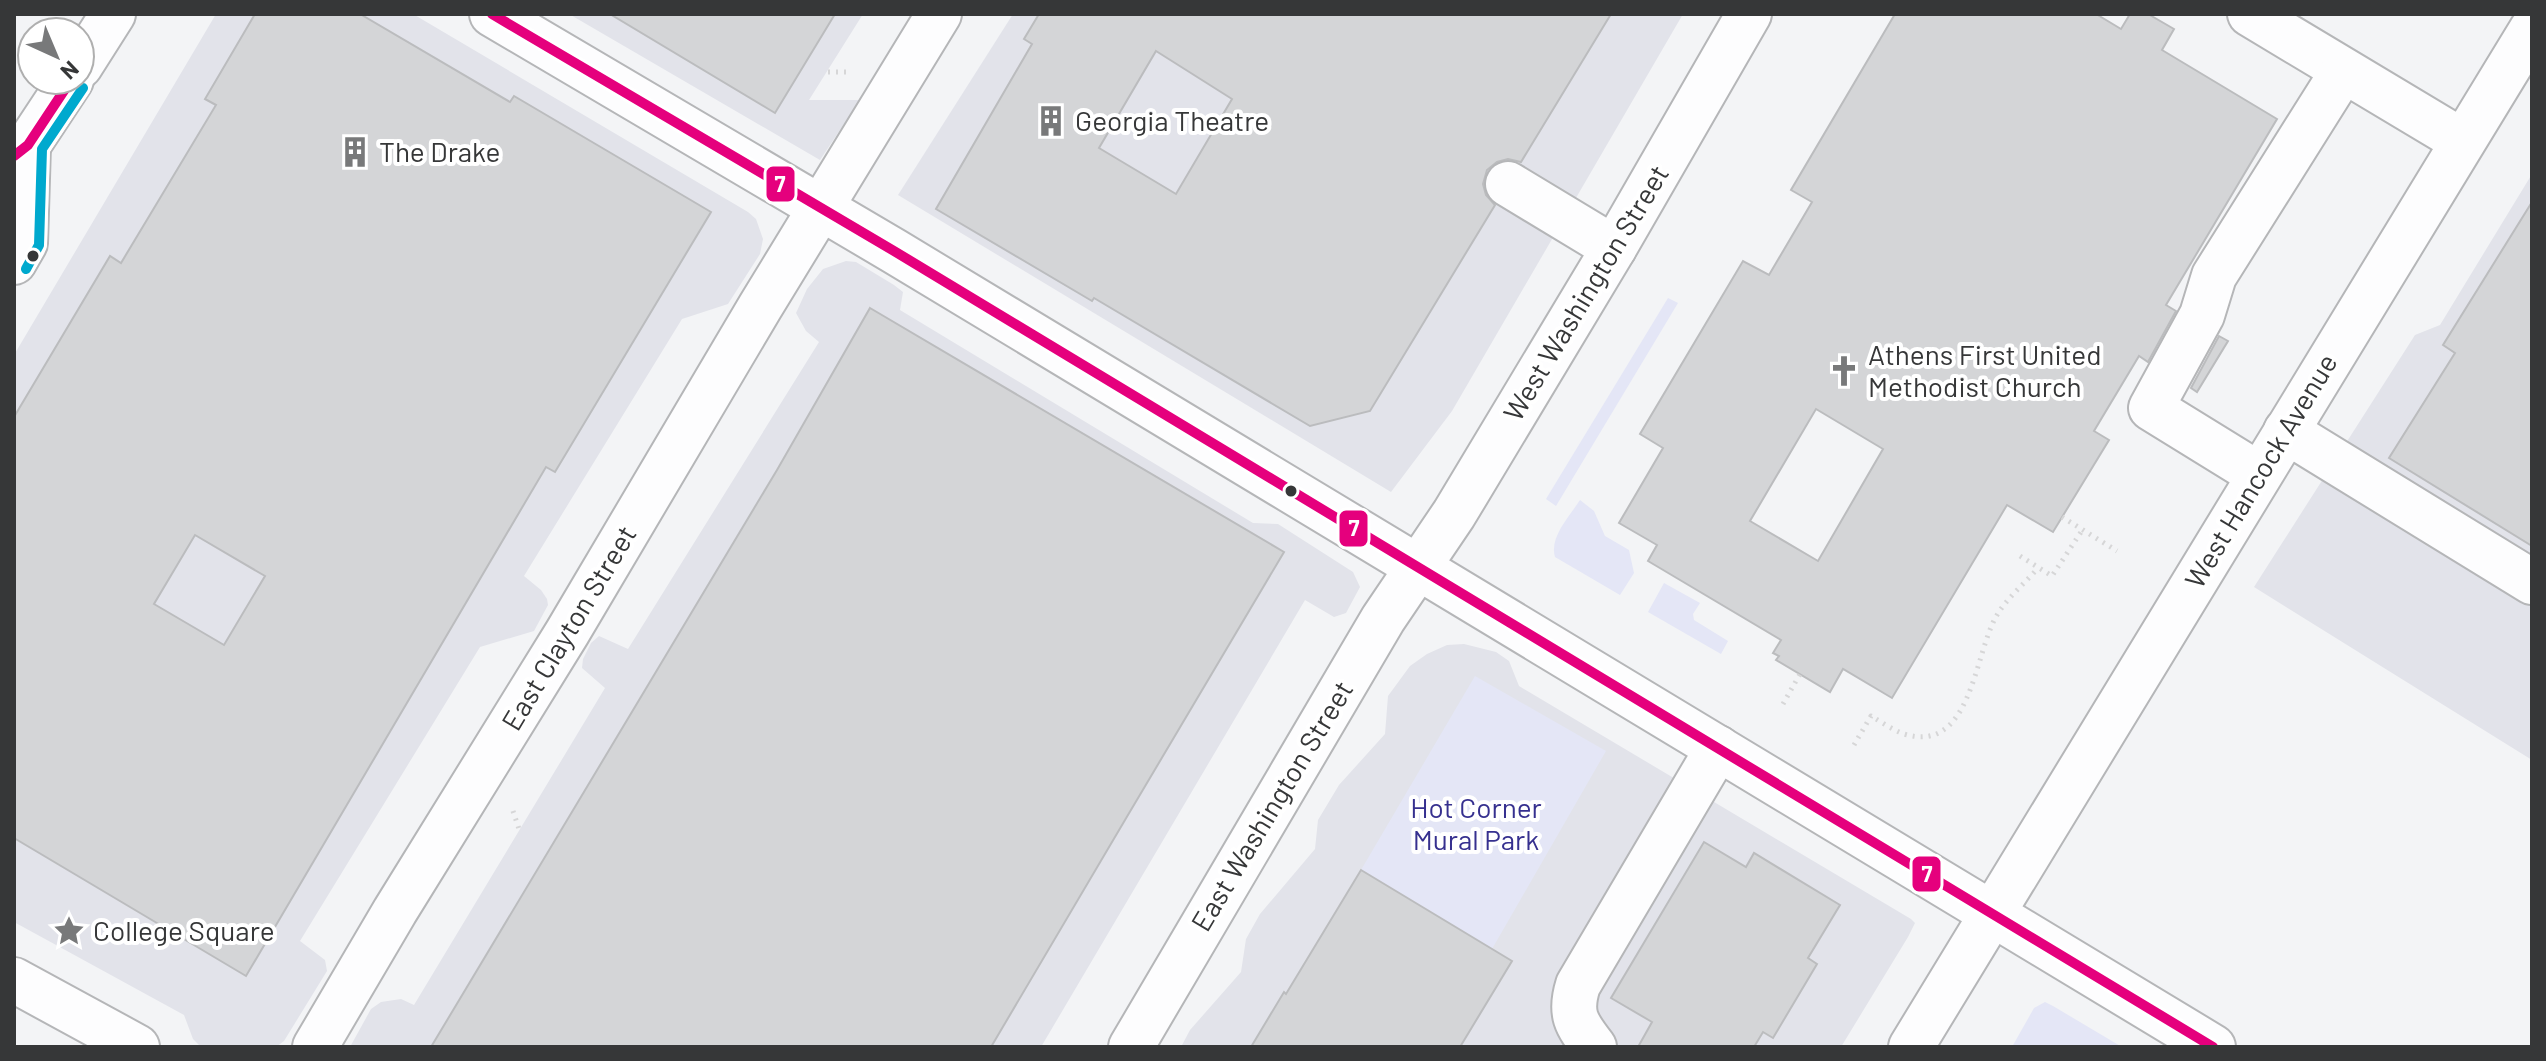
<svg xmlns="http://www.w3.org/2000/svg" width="2546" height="1061" font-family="Barlow,sans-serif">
  <rect width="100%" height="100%" fill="#f3f4f6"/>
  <g fill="#e2e3ea">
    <path d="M216,14H413L748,212L756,219L763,239L760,254L728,304L682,319L524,576L541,590L547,599L548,605L534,631L480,647L300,941L325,960L327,971L284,1041L276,1047H201L193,1039L184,1015L14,922V355Z"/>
    <path d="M569,14H863L809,100H860L820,160Z"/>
    <path d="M1013,14H1683L1452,411L1391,492L898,195Z"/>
    <path d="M2532,174V760L2254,587L2415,335L2440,325Z"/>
    <path d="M846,261L856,262L894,285L903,292L900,310L1253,523L1278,524L1353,572L1360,587L1346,613L1334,617L1305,600L1041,1047H350L371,1009L381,1002L401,999L414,1005L605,688L582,668L583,659L591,643L599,636L628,649L819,342L806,331L796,313L807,289L823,269Z"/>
    <path d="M1464,644L1496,652L1509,661L1519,686L1911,919L1915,923L1908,937L1841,1047H1181L1190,1030L1241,972L1246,939L1260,914L1315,849L1318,820L1339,785L1385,734L1388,696L1410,666L1427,654L1447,645Z"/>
  </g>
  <g fill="#e4e6f6">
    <path d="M1668,298L1678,303L1556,506L1546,499Z"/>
    <path d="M1580,500L1594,511L1605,536L1629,550L1634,573L1620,595L1555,557C1549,537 1570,516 1580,500Z"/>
    <path d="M1664,583L1700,603L1693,614L1694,620L1728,641L1721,654L1648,612Z"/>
    <path d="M1475,676L1606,751L1492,949L1361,870Z"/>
    <path d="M2045,1002L2053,1006L2122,1047H2012L2034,1008Z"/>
  </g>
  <g fill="#d4d5d7" stroke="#bbbcbe" stroke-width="2" fill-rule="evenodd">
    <path d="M255,14H360L510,102L514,96L711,212L555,472L546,467L246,976L14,838V417L110,256L121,263L216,105L205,99ZM195,535L265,576L224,645L154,604Z"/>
    <path d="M610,14H835L775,113Z"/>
    <path d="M1039,14H1611L1521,162L1508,159L1497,162L1487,170L1483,184L1486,195L1495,205L1370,411L1310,426L1094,298L1092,301L936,209L1032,44L1024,39ZM1156,51L1232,99L1176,194L1099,148Z"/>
    <path d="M1895,14H2096L2121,29L2130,14H2148L2174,29L2162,50L2277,119L2166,305L2176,311L2148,362L2139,356L2094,431L2109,440L2053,532L2007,505L1892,698L1843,669L1830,692L1776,660L1779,656L1773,653L1781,640L1648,561L1657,545L1619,523L1663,448L1640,434L1743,261L1769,275L1812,202L1791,190ZM1816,409L1883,449L1818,561L1750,521Z"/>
    <path d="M2532,202V546L2389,458L2455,353L2443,345Z"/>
    <path d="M870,308L1284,552L1125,820L991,1047H431L777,470Z"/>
    <path d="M2219,336L2228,341L2197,392L2191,388Z"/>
    <path d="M1704,842L1746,867L1754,853L1840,905L1808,958L1817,964L1773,1038L1763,1032L1754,1047H1638L1652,1022L1611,998Z"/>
    <path d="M1361,870L1512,961L1460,1047H1251L1284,992L1286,994Z"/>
  </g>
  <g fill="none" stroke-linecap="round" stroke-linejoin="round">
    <defs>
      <g id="minor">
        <path d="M2250,14L2462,141"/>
        <path d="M1508,184L1614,248"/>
        <path d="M2286,431L2532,582"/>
        <path d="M2258,474L2151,408L2202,315L2214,276L2343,71"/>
        <path d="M14,980L137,1047"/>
        <path d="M315,1047L395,911L567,633L760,307L939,14"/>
        <path d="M1131,1047L1383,619L1454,514L1614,248L1749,14"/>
        <path d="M1594,1047C1576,1024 1569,1014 1578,985L1718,748"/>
        <path d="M1911,1047L2532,29"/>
      </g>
      <g id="major">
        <path d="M492,14L894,251L2213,1047"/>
        <path d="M80,66L113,14"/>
        <path d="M14,156L28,145L71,80"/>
        <path d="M14,262L25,243L28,145"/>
      </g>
    </defs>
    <use href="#minor" stroke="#b5b6b8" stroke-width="48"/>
    <use href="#major" stroke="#b5b6b8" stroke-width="48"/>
    <g stroke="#d6d6d7" stroke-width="5" stroke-dasharray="2 6" stroke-linecap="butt">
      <path d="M828,72H847"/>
      <path d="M2062,517L2117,551"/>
      <path d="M2020,556L2052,576L2083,529"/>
      <path d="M1783,704L1800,674"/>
      <path d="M1854,745L1871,716C1881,722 1893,730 1904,734C1972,755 1974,653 1997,615C2007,598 2025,583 2038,568"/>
      <path d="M513,811L519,829"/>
    </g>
    <use href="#minor" stroke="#fdfdfe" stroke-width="44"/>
    <use href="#major" stroke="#fdfdfe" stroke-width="44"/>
    <defs>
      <g id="bus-1">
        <path d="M492,14L894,251L2213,1047"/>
        <path d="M14,156L28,145L71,80"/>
      </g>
      <path id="bus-2" d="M26,269L39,245L42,149L83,88"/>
    </defs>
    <use href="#bus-1" stroke="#fff" stroke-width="16"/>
    <use href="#bus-2" stroke="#fff" stroke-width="16"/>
    <use href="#bus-1" stroke="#e5007d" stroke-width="10"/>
    <use href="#bus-2" stroke="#00a9ce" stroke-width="10"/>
  </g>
  <defs>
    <symbol id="building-bare" viewBox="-9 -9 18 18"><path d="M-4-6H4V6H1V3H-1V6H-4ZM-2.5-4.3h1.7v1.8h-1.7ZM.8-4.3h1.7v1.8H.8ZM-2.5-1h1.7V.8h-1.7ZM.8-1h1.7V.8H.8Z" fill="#78797a" stroke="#fff" stroke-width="2.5" paint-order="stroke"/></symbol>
    <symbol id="church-bare" viewBox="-9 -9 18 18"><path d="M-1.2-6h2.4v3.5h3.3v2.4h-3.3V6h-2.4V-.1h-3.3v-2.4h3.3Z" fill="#78797a" stroke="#fff" stroke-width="2.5" paint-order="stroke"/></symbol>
    <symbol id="sight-bare" viewBox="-9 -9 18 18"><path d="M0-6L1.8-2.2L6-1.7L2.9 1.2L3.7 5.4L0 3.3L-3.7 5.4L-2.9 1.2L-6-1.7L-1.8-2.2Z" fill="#78797a" stroke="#fff" stroke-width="2.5" paint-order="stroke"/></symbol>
  </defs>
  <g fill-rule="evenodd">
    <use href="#building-bare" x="1029" y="99" width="44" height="44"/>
    <use href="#building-bare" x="333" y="130" width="44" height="44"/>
    <use href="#church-bare" x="1822" y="349" width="44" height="44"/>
    <use href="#sight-bare" x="47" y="909" width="44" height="44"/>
  </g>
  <g fill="#363738" stroke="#fff" stroke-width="3">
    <circle cx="33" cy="256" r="7"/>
    <circle cx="1291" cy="491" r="7"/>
  </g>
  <g text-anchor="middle" stroke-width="8" stroke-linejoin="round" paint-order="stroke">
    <g font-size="28" fill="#363738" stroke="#fff" text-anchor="start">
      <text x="1075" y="131">Georgia Theatre</text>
      <text x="379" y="162">The Drake</text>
      <text x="1868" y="365">Athens First United<tspan x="1868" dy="32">Methodist Church</tspan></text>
      <text x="93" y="941">College Square</text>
    </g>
    <g font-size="28" fill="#363738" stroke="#fff">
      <text transform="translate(1586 293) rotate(-59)" y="10">West Washington Street</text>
      <text transform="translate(2261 471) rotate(-59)" y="10">West Hancock Avenue</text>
      <text transform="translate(569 628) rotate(-59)" y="10">East Clayton Street</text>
      <text transform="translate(1272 806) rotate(-59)" y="10">East Washington Street</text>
    </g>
    <g font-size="28" fill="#36308f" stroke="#fff">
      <text x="1476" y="818">Hot Corner<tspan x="1476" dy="32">Mural Park</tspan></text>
    </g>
  </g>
  <g stroke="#fff" stroke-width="3">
    <rect x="765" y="165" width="31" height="38" rx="8" fill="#e5007d"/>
    <rect x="1338" y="509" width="31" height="39" rx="8" fill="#e5007d"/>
    <rect x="1911" y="855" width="31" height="38" rx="8" fill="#e5007d"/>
  </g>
  <g font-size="22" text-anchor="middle" font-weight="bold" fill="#fff">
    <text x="780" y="192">7</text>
    <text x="1354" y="536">7</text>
    <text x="1927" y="882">7</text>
  </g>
  <rect width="2546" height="1061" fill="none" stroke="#363738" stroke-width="32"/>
  <g transform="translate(56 56) rotate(136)"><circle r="38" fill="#ffffff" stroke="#afafaf" stroke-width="2"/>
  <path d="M0-6L14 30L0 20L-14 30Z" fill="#78797a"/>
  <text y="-12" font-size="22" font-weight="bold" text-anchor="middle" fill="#363738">N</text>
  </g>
</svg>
